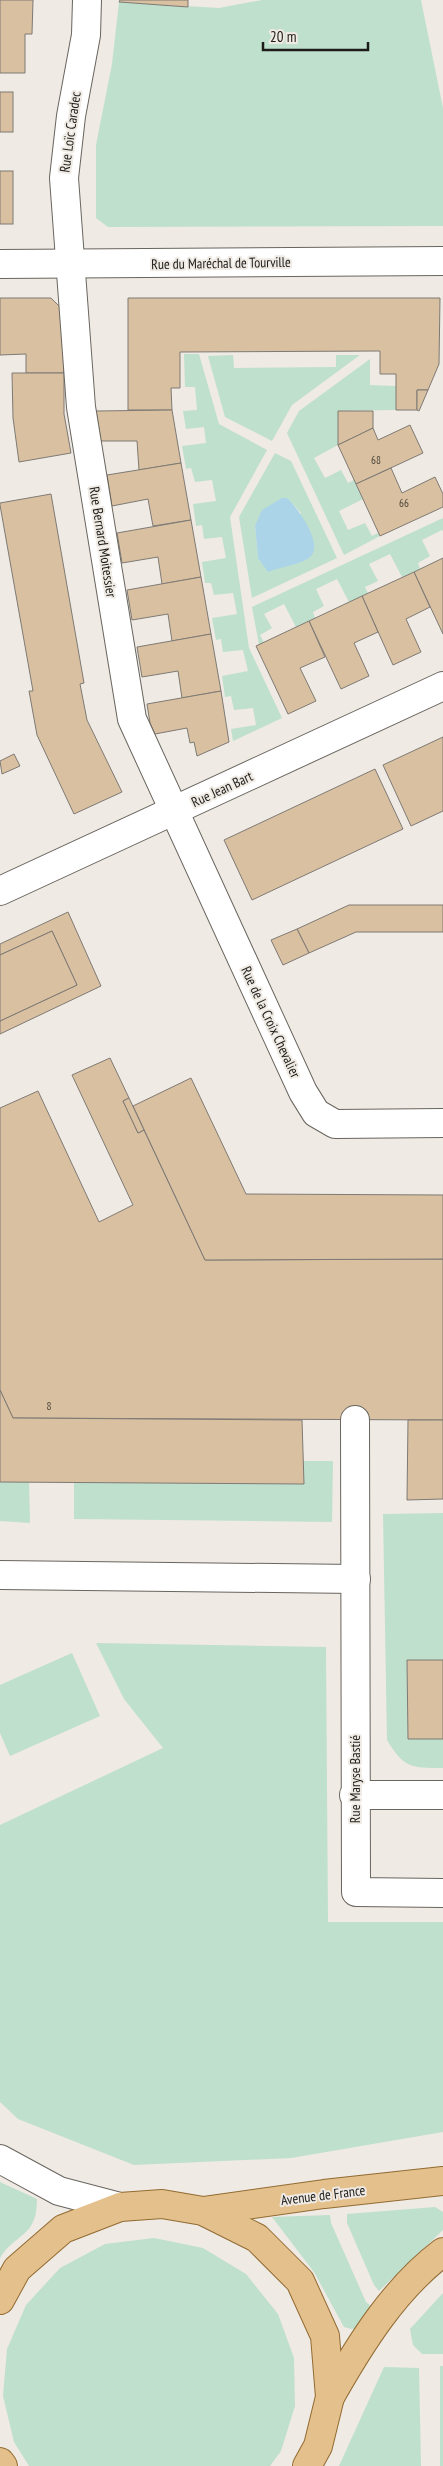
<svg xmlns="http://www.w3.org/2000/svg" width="443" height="2466" font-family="'PT Sans Narrow',sans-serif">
  <rect width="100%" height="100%" fill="#efeae3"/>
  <g fill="#bfe0cd" fill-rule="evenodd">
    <path d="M262,0H421L443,108V226L108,227L96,218V145L112,64L119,2L219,8Z"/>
    <path d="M184,354H199L219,424L267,450L230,517L249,648L282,718L233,741L231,729L256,725L253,708L234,710L231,696L225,697L222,676L248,671L243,650L223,652L221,639L216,640L212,618L237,614L233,593L214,595L211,583H205L202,562L226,558L222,537L204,539L202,525L196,526L193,504L216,501L212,480L195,482L191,468L186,469L182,446L206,443L204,427L186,429L183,411L197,410L195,387H185Z"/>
    <path d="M233,355L234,368L336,367V355H360L292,405L272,441L225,417L208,356Z"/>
    <path d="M370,359V385L396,386V410L338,411V445L314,458L325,478L341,470L348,483L354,480L363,499L339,511L348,530L365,523L372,536L378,533L380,536L344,555L287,433L299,411Z"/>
    <path d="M275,453L291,461L337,558L252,598L239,517ZM287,498L301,513L268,571L258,558L255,526Z"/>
    <path d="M443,518V531L442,530L422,540L430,556L418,563L420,569L402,577L390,554L369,564L378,581L365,587L368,593L349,602L337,579L316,589L324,606L313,612L315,618L296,627L284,604L264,614L272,628L260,635L264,643L259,645L252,607Z"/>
    <path d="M304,1461H333L332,1522L74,1519V1481L304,1484Z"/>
    <path d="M0,1482H29L30,1523L0,1521Z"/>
    <path d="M443,1513V1660L407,1661L408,1739H443V1768C411,1768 404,1768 387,1740L383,1514Z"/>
    <path d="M96,1643L326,1647L328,1922H443V2132L291,2158L134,2165L18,2119L0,2102V1825L163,1748L124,1699Z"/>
    <path d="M72,1653L100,1716L10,1756L0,1733V1685Z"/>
    <path d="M0,2182L37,2199C37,2238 16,2232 0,2258Z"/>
    <path d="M435,2207L443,2212V2230L379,2291L374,2285L347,2223V2214Z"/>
    <path d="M330,2215L331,2223L366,2302L372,2307L358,2328L351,2329L344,2327L314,2272L272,2217Z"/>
    <path d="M154,2238L203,2248L246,2274L278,2314L294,2358L295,2406L281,2451L270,2466H29L14,2442L3,2396L7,2349L26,2305L60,2268L105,2244Z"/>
    <path d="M443,2293V2354H422L413,2345L410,2329Z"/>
    <rect x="440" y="2366" width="3" height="100"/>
    <path d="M384,2367L419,2368L421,2466H339Z"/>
  </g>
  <path fill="#acd4e8" d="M282,498H287C297,507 326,546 309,558C298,565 280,567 268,572L258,558L255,526L262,510Z"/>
  <g fill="#d8c0a0" stroke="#7f7a75">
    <path d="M0,0H33L32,34H25V73H0Z"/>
    <path d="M120,0H188V7L119,2Z"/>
    <rect x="0" y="92" width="13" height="40"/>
    <rect x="0" y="171" width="13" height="53"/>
    <path d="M0,298H51L64,311V373H26V354L0,355Z"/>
    <path d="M128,298H440L439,364L428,390H417V410H396V374H380V351L180,352V388H171L172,410H128Z"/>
    <path d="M12,373H64V414L71,453L19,462L13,418Z"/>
    <path d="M417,390H428L419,411L417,410Z"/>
    <path d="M172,410L181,463L139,470L137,441H101L96,411Z"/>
    <path d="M338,411H373V428L338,445Z"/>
    <path d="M410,425L423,453L356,484L338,445L373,428L378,440Z"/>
    <path d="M181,463L191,520L153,526L148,499L112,506L107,475Z"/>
    <path d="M391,468L402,493L435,477L443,494V507L380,536L356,484Z"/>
    <path d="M51,494L84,683L80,684L87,720L122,792L74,814L37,735L29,691H33L0,505V503Z"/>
    <path d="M191,520L201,577L162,584L158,557L122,563L117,533Z"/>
    <path d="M443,558V634L414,572Z"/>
    <path d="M414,572L430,607L406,619L421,652L393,665L362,596Z"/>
    <path d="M201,577L211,634L172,641L168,614L132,620L127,590Z"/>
    <path d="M362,596L378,632L354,643L369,676L341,689L309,621Z"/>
    <path d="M309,621L325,657L300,668L316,701L288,714L256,646Z"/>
    <path d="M211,634L221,691L182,698L178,671L142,677L137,647Z"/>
    <path d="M221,691L229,742L197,756L194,742L190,743L187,728L155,734L150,723L147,704Z"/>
    <path d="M443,737V811L411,826L383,765Z"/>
    <path d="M14,754L20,766L2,774L0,761Z"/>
    <path d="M375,769L403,829L252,900L224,840Z"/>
    <path d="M349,905H443V932H356L309,953L297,929Z"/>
    <path d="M68,912L101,986L0,1034V1021L77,985L52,931L0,955V944Z"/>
    <path d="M297,929L309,953L283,965L271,940Z"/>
    <path d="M52,931L77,985L0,1021V955Z"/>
    <path d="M110,1058L129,1098L123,1101L138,1133L144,1130L205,1260L443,1259V1420L13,1418L0,1390V1108L38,1091L99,1222L133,1205L72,1075Z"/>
    <path d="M191,1078L246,1194L443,1195V1259L205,1260L133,1106Z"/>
    <path d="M129,1098L144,1130L138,1133L123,1101Z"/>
    <path d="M0,1390L13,1418L302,1420L304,1484L0,1482Z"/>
    <path d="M408,1420H443V1499L407,1500Z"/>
    <path d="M407,1660H443V1739H408Z"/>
  </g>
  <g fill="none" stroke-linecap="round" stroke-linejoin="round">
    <defs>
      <g id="minor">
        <path d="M87,0L86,35L71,116L64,178L81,407L132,719L303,1092L316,1113L335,1124L443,1123"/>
        <path d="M0,264L443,261"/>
        <path d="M0,891L443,686"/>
        <path d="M355,1420L356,1892L443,1893"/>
        <path d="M0,1575L356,1579"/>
        <path d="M354,1795H443"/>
        <path d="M0,2159L59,2191L120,2207"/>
      </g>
      <g id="major">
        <path d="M203,2211L324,2194L443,2181"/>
        <path d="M0,2300L17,2269L63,2229L120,2207L162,2204L203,2211L257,2238L300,2281L325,2336L330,2397L318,2446L307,2466"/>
        <path d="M330,2397C360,2344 394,2289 443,2252"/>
        <path d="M0,2462L3,2466"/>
      </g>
    </defs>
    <use href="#minor" stroke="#69655f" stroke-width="30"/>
    <use href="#major" stroke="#926b32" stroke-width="30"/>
    <use href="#minor" stroke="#fff" stroke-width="28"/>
    <use href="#major" stroke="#e3c08c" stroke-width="28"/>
  </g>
  <g text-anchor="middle" stroke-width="4" stroke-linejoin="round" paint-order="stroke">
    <g font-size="11" fill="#4c453c">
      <text x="376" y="464">68</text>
      <text x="404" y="507">66</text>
      <text x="49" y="1410">8</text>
    </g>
    <g font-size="14" fill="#1e1c1a" stroke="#efeae3">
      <text transform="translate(70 132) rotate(-82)" y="5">Rue Loïc Caradec</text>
      <text transform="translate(221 263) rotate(-1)" y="5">Rue du Maréchal de Tourville</text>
      <text transform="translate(103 542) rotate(81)" y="5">Rue Bernard Moitessier</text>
      <text transform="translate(222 789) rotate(-25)" y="5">Rue Jean Bart</text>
      <text transform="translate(271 1022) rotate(65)" y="5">Rue de la Croix Chevalier</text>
      <text transform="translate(355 1779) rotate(-90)" y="5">Rue Maryse Bastié</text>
      <text transform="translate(323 2195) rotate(-7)" y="5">Avenue de France</text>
    </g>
  </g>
  <path d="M263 42v8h105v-8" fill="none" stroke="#1e1c1a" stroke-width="2.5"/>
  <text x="270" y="42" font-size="15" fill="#1e1c1a" stroke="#efeae3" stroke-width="4" paint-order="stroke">20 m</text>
</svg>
